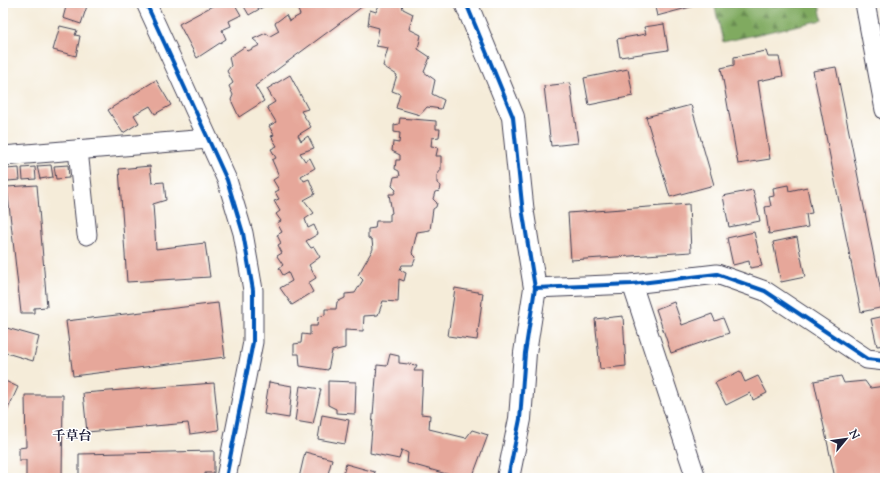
<svg xmlns="http://www.w3.org/2000/svg" width="888" height="481" font-family="'Sorts Mill Goudy','Noto Serif JP',serif">
  <defs>
    <pattern id="forest-firs" width="22" height="20" patternUnits="userSpaceOnUse"><rect width="22" height="20" fill="#80aa61"/><path d="M5 1l3.5 6h-7zM16 11l3.5 6h-7z" fill="#688a51"/></pattern>
  </defs>
  <rect width="100%" height="100%" fill="#fff"/>
  <filter id="ink" filterUnits="userSpaceOnUse"><feTurbulence type="fractalNoise" baseFrequency=".025" numOctaves="2"/><feDisplacementMap in="SourceGraphic" scale="8" xChannelSelector="R" yChannelSelector="G"/><feConvolveMatrix kernelMatrix="1 2 1 2 8 2 1 2 1" color-interpolation-filters="sRGB"/></filter>
  <filter id="wash" filterUnits="userSpaceOnUse"><feTurbulence type="fractalNoise" baseFrequency=".012" numOctaves="4" result="noise"/><feDisplacementMap in="SourceGraphic" scale="16" xChannelSelector="R" yChannelSelector="G"/><feGaussianBlur stdDeviation="0.9" result="paint"/><feColorMatrix in="noise" values="0 0 0 0 0 0 0 0 0 0 0 0 0 0 0 0 0 1.4 0 .05"/><feComposite in="paint" operator="in"/></filter>
  <g filter="url(#wash)">
    <rect width="100%" height="100%" fill="#f5ecd9"/>
    <path fill="url(#forest-firs)" stroke="#51664e" d="M714,3H819L822,20L723,42Z"/>
    <g id="blocks">
      <g fill="#e6a79a">
        <path d="M67,3H76L87,6L81,24L63,18Z"/>
        <path d="M218,3H234L241,15L229,21L231,26L222,30L226,39L197,58L179,24Z"/>
        <path d="M242,3H270L249,15Z"/>
        <path d="M299,3H367L255,86L264,101L239,117L231,100L233,95L229,86L233,83L227,71L231,66L229,57L244,47L248,51L260,45L253,39L266,33L270,36L279,31L275,23L286,15L289,21L300,15L296,5Z"/>
        <path d="M380,3H398L402,4L403,9L413,14L409,29L421,35L418,49L430,57L424,72L435,80L432,94L444,100L441,109L427,107L420,115L396,108L400,94L392,91L397,75L383,66L388,48L376,46L379,28L368,25L370,10L376,12Z"/>
        <path d="M654,3H697L698,5L657,16Z"/>
        <path d="M664,24L668,50L620,57L617,39L646,34L644,27Z"/>
        <path d="M60,26L77,30L75,35L80,36L76,56L53,50Z"/>
        <path d="M766,51L768,57H779L783,76L758,81L770,159L738,164L721,68L734,65V57Z"/>
        <path d="M836,67L884,307L861,312L813,71Z"/>
        <path d="M628,69L633,96L589,105L584,78Z"/>
        <path d="M290,75L308,109L301,111L311,127L298,135L301,141L308,136L314,148L300,153L305,161L310,158L315,168L301,176L304,181L309,179L315,194L304,200L314,213L305,219L308,228L314,225L318,234L306,241L311,248L314,247L320,257L309,265L316,278L308,283L313,292L292,305L280,288L292,281L288,272L283,275L279,268L283,265L277,256L282,253L278,245L281,243L277,235L282,232L277,223L281,221L276,214L280,211L274,201L279,199L275,192L279,190L273,180L279,176L272,160L276,158L271,149L277,146L271,136L274,135L269,126L276,122L267,107L275,102L267,89Z"/>
        <path d="M156,80L171,105L155,114L150,106L134,115L139,123L123,133L108,110Z"/>
        <path d="M570,83L578,143L551,146L544,86Z"/>
        <path d="M691,105L714,185L670,197L646,117Z"/>
        <path d="M400,118L436,121V129H440L439,137L432,138L431,146L438,147L436,156H441V170L437,175V183L441,186L440,191L435,192L433,199L437,203L436,207L433,209L430,230L417,232L412,253L416,257L413,265H402L400,270L406,273L404,281L399,279L398,302L383,301L378,315L364,316L363,331L345,330V348L332,351L328,370L300,366L299,354H294V344L301,343L302,334L310,335V326H317L318,317L325,315V309H336L337,302L345,298V294L355,293L363,280L358,275L373,249L372,240L368,238V229L375,228L376,221H390V214L392,213L389,194H394L396,190L392,186L394,177L400,176L399,171L395,169L396,160H400V155L392,151L393,142L399,143L400,133L394,132V125L399,124Z"/>
        <path d="M51,165L53,177L40,179L37,166Z"/>
        <path d="M68,165L69,178L56,179L54,166Z"/>
        <path d="M150,166L152,183L164,182L166,200L153,204L156,249L205,243L210,277L127,282L119,169Z"/>
        <path d="M35,167L36,179L23,180L22,168Z"/>
        <path d="M19,168L20,180L8,181L6,169Z"/>
        <path d="M37,185L47,307L34,308V313H21L7,187Z"/>
        <path d="M788,185L789,191L807,187L812,213L806,214L808,227L769,234L765,207L771,206L769,197L774,196L773,188Z"/>
        <path d="M753,190L760,221L729,227L723,196Z"/>
        <path d="M689,204L691,252L571,260L568,213Z"/>
        <path d="M754,232L762,266L750,268L749,261L733,265L727,238Z"/>
        <path d="M797,237L805,277L781,282L773,242Z"/>
        <path d="M455,288L483,293L477,340L448,336Z"/>
        <path d="M674,302L682,325L712,314L715,321L723,318L729,333L671,353L656,309Z"/>
        <path d="M218,303L225,357L73,376L66,321Z"/>
        <path d="M623,316L626,366L600,369L595,319Z"/>
        <path d="M885,316V345L877,346L871,319Z"/>
        <path d="M3,327L39,337L33,361L3,352Z"/>
        <path d="M390,354L399,356V363L417,365L414,371H423L421,414L430,415L429,429L466,438L472,430L488,435L472,478H461L407,463L408,453L402,450L399,459L370,453L377,365L387,366Z"/>
        <path d="M740,371L745,382L758,376L767,393L753,400L750,393L726,405L715,383Z"/>
        <path d="M841,376L844,383L865,381L870,388L885,386V478H835L814,381Z"/>
        <path d="M3,380L18,387L3,420Z"/>
        <path d="M328,381L356,382L355,414L336,413V409L328,405Z"/>
        <path d="M269,382L292,386L289,418L264,414Z"/>
        <path d="M214,383L219,430L190,434L188,423L87,432L83,393Z"/>
        <path d="M300,386L321,389L313,424L295,421Z"/>
        <path d="M25,395H63L62,478H26V460H19V448L26,447Z"/>
        <path d="M322,415L349,420L345,444L318,439Z"/>
        <path d="M214,451V473H205V478H79V454Z"/>
        <path d="M305,452L332,459L327,478H299Z"/>
        <path d="M346,464L375,472L373,478H342Z"/>
      </g>
    </g>
  </g>
  <g filter="url(#ink)">
    <use href="#blocks" fill-opacity="0" stroke="#424053" stroke-width="1"/>
    <g fill="none" stroke-linecap="round" stroke-linejoin="round">
      <defs>
        <g id="minor">
          <path d="M146,3L227,180L243,233L253,290V342L226,478"/>
          <path d="M865,3L885,110"/>
          <path d="M78,150L87,235"/>
          <path d="M3,156L208,139"/>
          <path d="M632,284L696,478"/>
          <path d="M535,288L632,284L717,274L765,291L867,359L885,361"/>
        </g>
        <path id="tertiary" d="M466,3L513,117L523,214L535,288L525,353L520,419L508,478"/>
      </defs>
      <use href="#minor" stroke="#424053" stroke-width="21"/>
      <use href="#tertiary" stroke="#424053" stroke-width="24"/>
      <use href="#minor" stroke="#fff" stroke-width="19"/>
      <use href="#tertiary" stroke="#fff" stroke-width="22"/>
      <defs>
        <g id="cycleway">
          <path d="M146,3L227,180L243,233L253,290V342L226,478"/>
          <path d="M466,3L513,117L523,214L535,288L525,353L520,419L508,478"/>
          <path d="M535,288L632,284L717,274L765,291L867,359L885,361"/>
        </g>
      </defs>
      <use href="#cycleway" stroke="#fff" stroke-width="6"/>
      <use href="#cycleway" stroke="#0057b8" stroke-width="4"/>
    </g>
  </g>
  <g text-anchor="middle" stroke-width="3" stroke-linejoin="round" paint-order="stroke">
    <g font-size="13" font-weight="bold" fill="#22223b" stroke="#fff">
      <text x="72" y="440">千草台</text>
    </g>
  </g>
  <rect width="888" height="481" fill="none" stroke="#fff" stroke-width="16"/>
  <g transform="translate(846 439) rotate(61)" stroke="#ffffff" stroke-width="3" paint-order="stroke">
  <path d="M0-3L7 15L0 10L-7 15Z" fill="#22223b"/>
  <text y="-6" font-size="11" font-weight="bold" text-anchor="middle" fill="#22223b">N</text>
  </g>
</svg>
